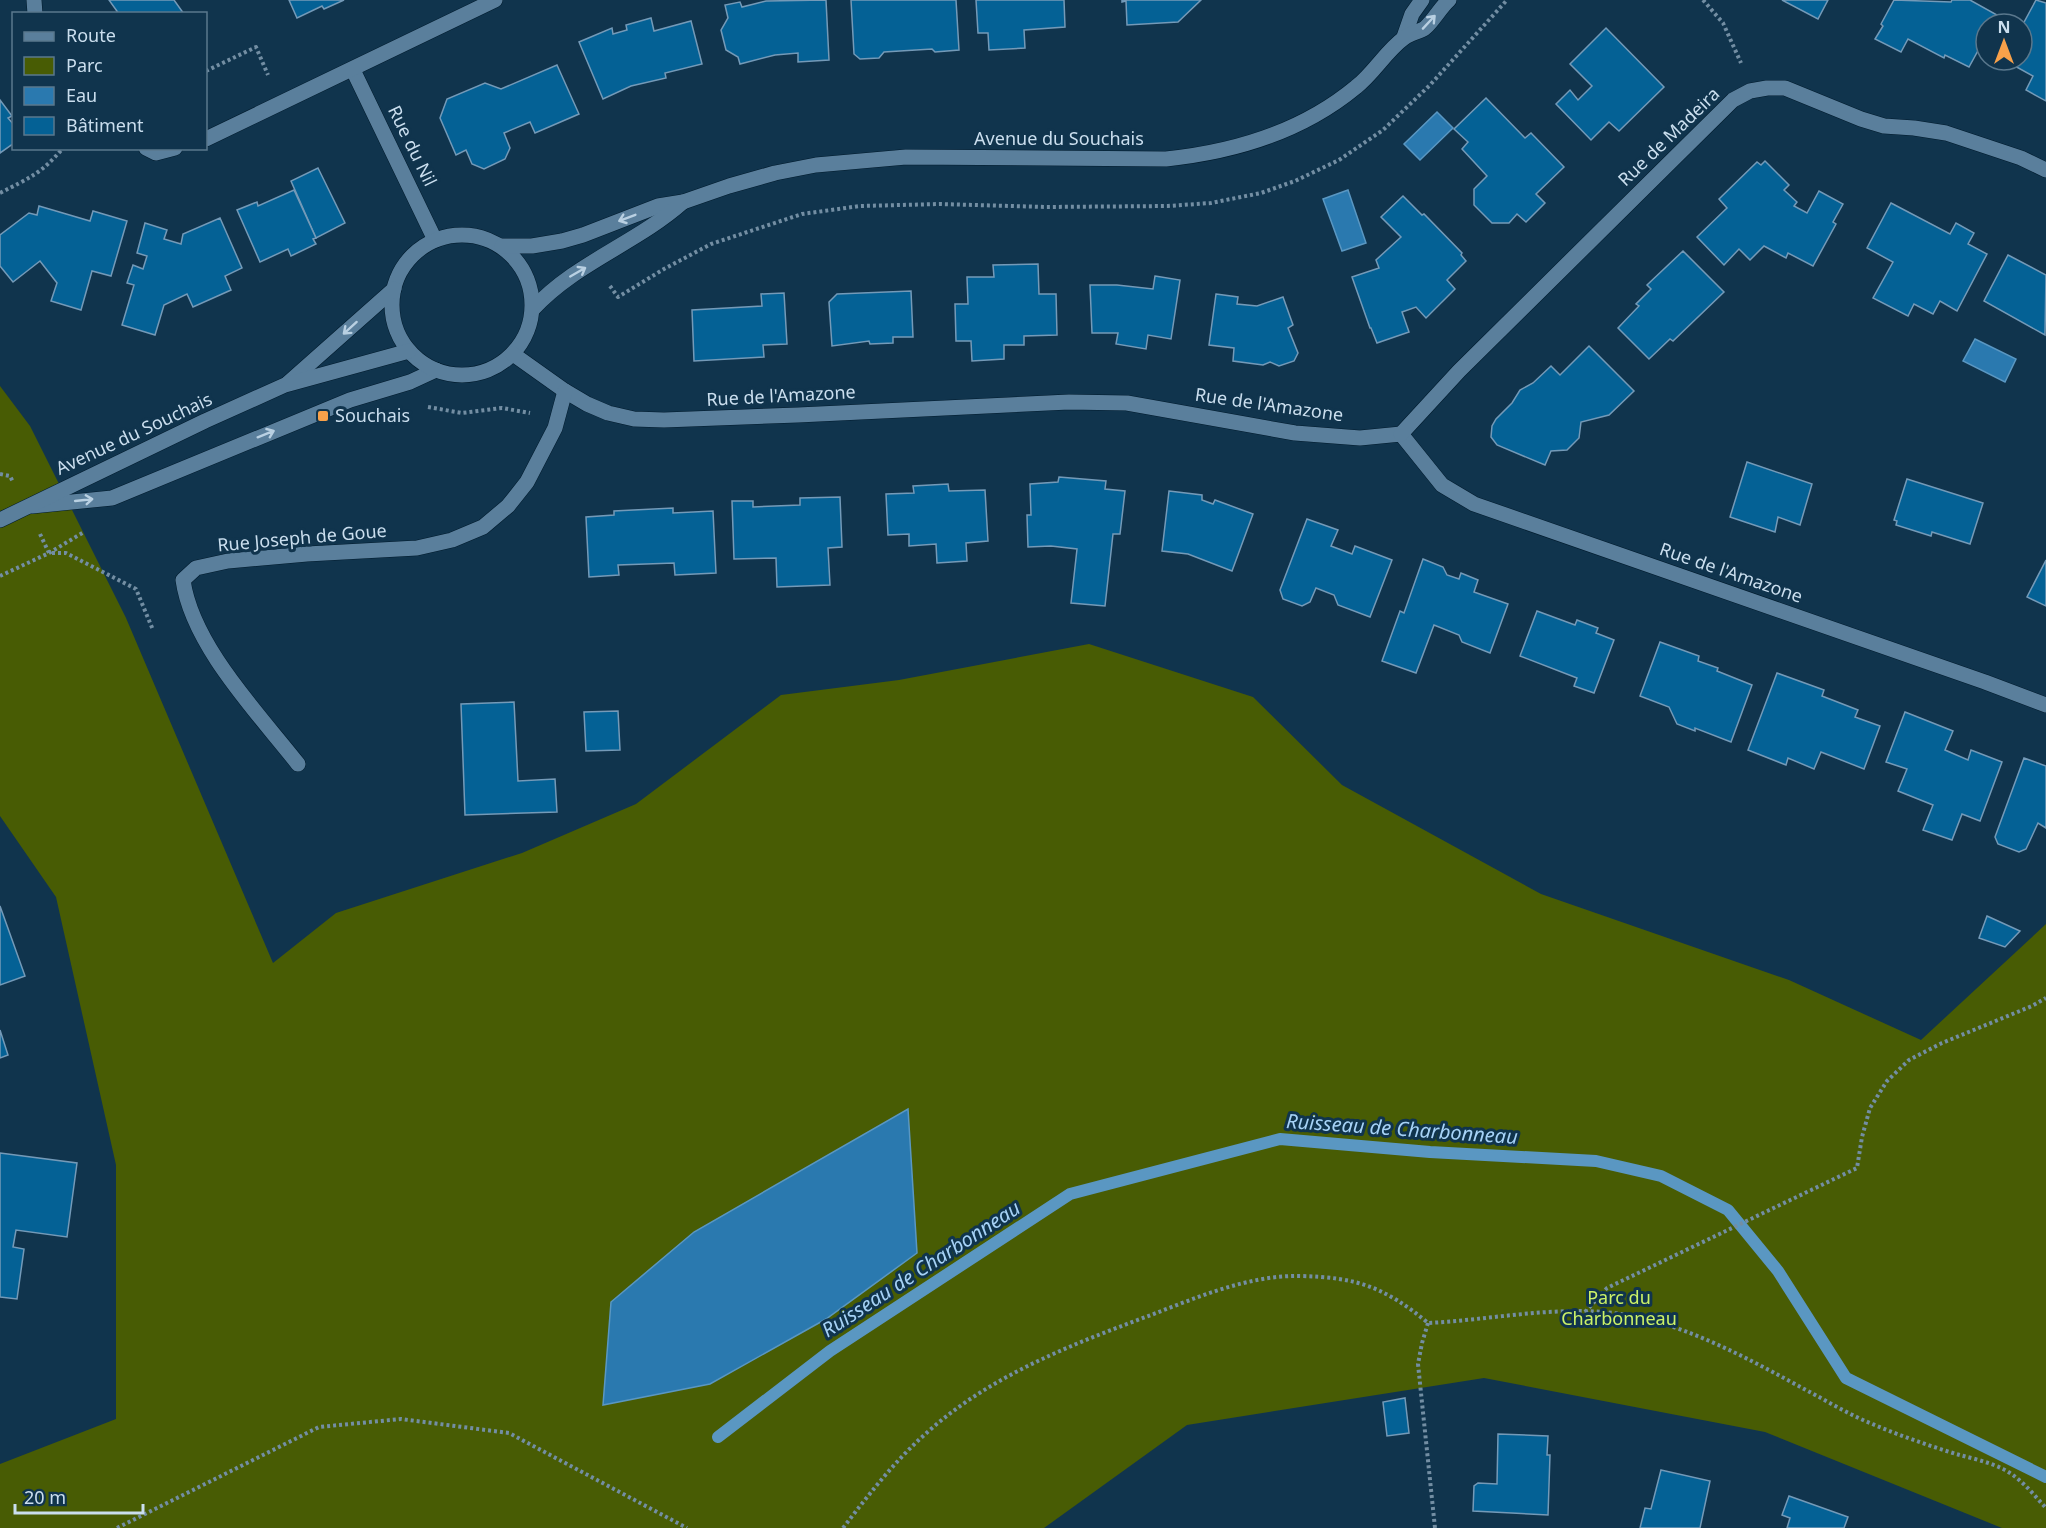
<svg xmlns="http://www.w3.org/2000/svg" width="2046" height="1528" font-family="'Noto Sans',sans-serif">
  <rect width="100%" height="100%" fill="#10344d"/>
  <path fill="#485c04" d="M0,386L30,426L126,618L273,963L336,913L522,853L636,804L781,695L899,680L1089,644L1253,697L1342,785L1541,894L1789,980L1921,1040L2046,924V1528H2002L1765,1432L1484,1378L1187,1425L1044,1528H0V1464L116,1419V1165L56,897L0,816Z"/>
  <g fill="#2a79af" stroke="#5a97c2" stroke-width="1.5">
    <path d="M1437,112L1453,128L1420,160L1404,144Z"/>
    <path d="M1348,190L1366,243L1342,251L1323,199Z"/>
    <path d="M1975,339L2016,359L2005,382L1963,361Z"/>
    <path d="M908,1109L917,1253L826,1319L710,1384L603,1405L611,1302L694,1232Z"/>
  </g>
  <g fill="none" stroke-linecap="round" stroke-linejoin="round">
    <path stroke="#5a97c2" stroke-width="12" d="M718,1437L830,1351L1070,1194L1280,1139L1430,1152L1596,1161L1661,1176L1728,1210L1778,1271L1846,1378L2046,1477"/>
  </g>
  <g fill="#046195" stroke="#749ab8" stroke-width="1.5">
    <path d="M109,0H174L184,14H119Z"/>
    <path d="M289,0H344L324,9L322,6L297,18Z"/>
    <path d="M826,0L829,60L798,62V53L775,55L740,64L738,57L726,50L721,30L728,18L725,5L740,2L742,7L766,1Z"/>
    <path d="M851,0H956L959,50L935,52L932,49L884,52L879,58L860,59L854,54Z"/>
    <path d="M976,0H1064L1065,27L1024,30L1025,48L989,50L988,33H978Z"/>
    <path d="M1122,0H1201L1178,22L1127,25L1126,1L1122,2Z"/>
    <path d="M1782,0H1828L1818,19Z"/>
    <path d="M1894,0L1951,2L1952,0H1970L1997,15L1992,24H1986V36L1969,67L1945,55L1944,58L1908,39L1901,52L1875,39L1883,26L1881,24Z"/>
    <path d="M2036,0L2046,3V101L2026,90L2033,76L2004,60H2022V26Z"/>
    <path d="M651,18L654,31L691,21L702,64L665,73L666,78L631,86L603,99L579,42L612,28L613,34L627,30L626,25Z"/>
    <path d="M1606,28L1664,87L1619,131L1609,122L1591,140L1556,104L1570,90L1578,100L1592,86L1570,64Z"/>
    <path d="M557,65L579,114L535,133L530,122L504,133L510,148L505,159L484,169L472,164L466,150L456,155L440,118L447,99L485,83L501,89Z"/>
    <path d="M1486,98L1525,138L1531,133L1564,167L1536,194L1545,203L1526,222L1517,214L1509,223H1492L1474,205V189L1487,176L1462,149L1468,142L1454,129Z"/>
    <path d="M0,100L12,116L8,118L14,125V143L0,153Z"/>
    <path d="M1765,161L1789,185L1784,190L1797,202L1794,206L1807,213L1819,191L1843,204L1833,222L1836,224L1813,266L1788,253L1786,258L1764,246L1750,260L1739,249L1724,265L1697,237L1727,208L1719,199L1757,162L1761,165Z"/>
    <path d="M318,168L345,223L316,238L291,181Z"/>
    <path d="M294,190L316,238L313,239L316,244L291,256L288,249L260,262L237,210L257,202L258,206Z"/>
    <path d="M1403,196L1422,215L1424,214L1462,253L1461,255L1466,261L1447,280L1455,289L1426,318L1416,307L1402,312L1409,332L1377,343L1371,328H1370L1352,277L1379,268L1376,260L1401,237L1381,217Z"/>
    <path d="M1891,203L1950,234L1956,223L1974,233L1968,244L1987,254L1957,311L1940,301L1933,314L1914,304L1908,316L1873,298L1893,262L1867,248Z"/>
    <path d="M39,206L90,221L93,211L127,221L111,276L92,271L81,310L51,301L57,283L40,261L13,282L0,266V235L29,213L37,215Z"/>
    <path d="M220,218L242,268L225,276L231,290L193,307L187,294L164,305L155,335L122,325L134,285L127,283L133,265L143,269L147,256L137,253L145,223L167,230L164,239L181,244L183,234Z"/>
    <path d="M1683,251L1724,292L1673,341L1670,339L1649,359L1618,328L1639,306L1636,304L1651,289L1647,285Z"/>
    <path d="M2008,255L2046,275L2045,335L1984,301Z"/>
    <path d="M1038,264L1039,294H1056L1057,335L1024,336V345H1004V359L972,361L971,341H956L955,304H968L967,277H994L993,265Z"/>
    <path d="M1155,276L1180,280L1171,339L1148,335L1146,349L1116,344L1118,333H1092L1090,285H1117L1153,289Z"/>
    <path d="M911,291L913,337H893V343L870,344L869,341L832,346L829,302L837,294Z"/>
    <path d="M784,293L787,344L763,345L764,357L694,361L692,310L762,306L761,294Z"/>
    <path d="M1216,294L1238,297L1237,304L1257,306L1283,297L1293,325L1288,328L1298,353L1294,361L1279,366L1270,362L1263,365L1233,361L1234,348L1209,345Z"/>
    <path d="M1589,346L1634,391L1609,415L1581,422L1579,438L1567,450L1551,451L1545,465L1497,445L1491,437L1492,426L1496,419L1512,403L1520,390L1533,383L1551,366L1560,375Z"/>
    <path d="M1747,462L1812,484L1800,525L1778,517L1775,532L1730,517Z"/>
    <path d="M1059,477L1106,481L1105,489L1125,491L1120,534H1113L1105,606L1071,603L1077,549L1051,546L1028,547L1027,515H1031L1030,484L1058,482Z"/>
    <path d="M1907,479L1983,503L1970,544L1932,532L1931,536L1896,525L1897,521L1894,520Z"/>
    <path d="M948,484L949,491L985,490L988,541L966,543L967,561L937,563L936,544L909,546V534L888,535L886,494L914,493L913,486Z"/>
    <path d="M1169,491L1202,495V500L1213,504L1215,500L1253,514L1232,571L1188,554L1162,551Z"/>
    <path d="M840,497L842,547L828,548L830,585L777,587L776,558L734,559L732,501H753V507L800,505V498Z"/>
    <path d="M673,508V513L713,511L716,573L675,575L674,563L618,565L619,575L589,577L586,517L614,515V511Z"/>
    <path d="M1307,519L1338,530L1331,546L1352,554L1355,546L1392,560L1370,617L1338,605L1334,595L1316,588L1310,602L1302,606L1283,599L1280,590Z"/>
    <path d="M1423,559L1443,567L1447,575L1459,579L1461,573L1478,580L1474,592L1508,604L1490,653L1462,642L1459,635L1434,625L1416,673L1382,661L1400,611L1404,613Z"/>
    <path d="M2046,560V606L2027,597Z"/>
    <path d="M1537,611L1575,625L1577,620L1598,628L1596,633L1614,640L1594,693L1574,686L1577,678L1520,656Z"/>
    <path d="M1660,642L1699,656L1698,661L1718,668L1717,671L1752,685L1731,742L1695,728V731L1677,724L1669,707L1640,696Z"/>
    <path d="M1777,673L1824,690L1822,696L1858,710L1855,717L1880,726L1864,769L1821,752L1814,769L1788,758L1786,765L1748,750Z"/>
    <path d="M514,702L518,781L555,779L557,812L465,815L461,704Z"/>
    <path d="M618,711L620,750L586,751L584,712Z"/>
    <path d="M1905,712L1953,731L1945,750L1968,760L1971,750L2002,762L1980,821L1962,814L1952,840L1923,830L1933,805L1898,791L1907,769L1886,762Z"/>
    <path d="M2024,758L2046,766V828L2038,823L2026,849L2019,852L1998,844L1995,837Z"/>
    <path d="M0,906L25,976L0,985Z"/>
    <path d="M1987,916L2020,931L2005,947L1979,938Z"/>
    <path d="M0,1030L8,1055L0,1058Z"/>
    <path d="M0,1153L77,1163L67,1237L16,1230L13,1247L24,1249L17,1299L0,1297Z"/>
    <path d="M1405,1398L1409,1433L1387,1436L1383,1402Z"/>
    <path d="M1498,1434L1548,1436L1547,1455H1550L1548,1515L1473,1511L1474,1486L1478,1483L1497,1484Z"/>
    <path d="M1661,1470L1710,1481L1700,1528H1640L1645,1508L1651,1509Z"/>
    <path d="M1789,1496L1848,1517L1844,1528H1787L1790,1518L1782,1515Z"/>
  </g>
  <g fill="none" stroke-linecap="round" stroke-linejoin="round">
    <defs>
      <path id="lane" d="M32,506L112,498L350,400L410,382L436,370"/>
      <g id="street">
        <path d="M34,0L35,14"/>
        <path d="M1404,37L1412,14L1422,0"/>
        <path d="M353,70L435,240"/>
        <path d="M206,139L495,0"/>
        <path d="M146,148L156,153L175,148"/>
        <circle cx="462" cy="305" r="70"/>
        <path d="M502,246H532L562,241L583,235L658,206L683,202L729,186L775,173L816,165L906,157L1166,159C1234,152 1303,131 1356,87C1374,73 1386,51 1404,38C1410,33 1419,32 1425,28C1434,20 1440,8 1449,0"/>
        <path d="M533,309C575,263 637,243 683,202"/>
        <path d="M513,354L565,391L587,404L608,413L634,419L664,420L798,415L1069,402L1127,403L1295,433L1360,438L1401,434L1442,485L1474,504L1985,682L2046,705"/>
        <path d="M288,383L394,289"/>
        <path d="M1401,434L1459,371L1733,100L1750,91L1767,88H1785L1861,119L1884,126L1914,128L1946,133L2021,158L2046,170"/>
        <path d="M0,520L205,421L285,385L409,351"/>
        <path d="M298,764C258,713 192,645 183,580L196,568L228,561L307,554L417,548L452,540L483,527L508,506L527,482L555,428L565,391"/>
      </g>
    </defs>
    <use href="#lane" stroke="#011b2d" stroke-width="16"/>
    <use href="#street" stroke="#011b2d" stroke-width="16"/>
    <g stroke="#738ea3" stroke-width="4" stroke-dasharray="3 3" stroke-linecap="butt">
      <path d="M1703,0L1723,23L1741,63"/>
      <path d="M206,71L256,47L268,75"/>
      <path d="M0,193C29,178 41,174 63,148"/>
      <path d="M610,286L618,297L664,269L711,244L802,214L860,206L940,204L1046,207L1168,206L1211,203L1261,193L1295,181L1339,160L1383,130L1430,85L1507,0"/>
      <path d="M428,407L462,413L502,408L530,413"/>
      <path d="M0,474L10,476L13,482"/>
      <path d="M40,534L49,553H66L136,589L153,630"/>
      <path d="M0,576L49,553L84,532"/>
      <path d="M1585,1312L1607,1288L1857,1168L1862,1137L1870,1108L1887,1081L1909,1060L1942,1043L2032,1006L2046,998"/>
      <path d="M1428,1323L1422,1343L1418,1364L1435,1528"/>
      <path d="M117,1528L319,1427L401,1419L509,1433L687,1528"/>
      <path d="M843,1528C870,1493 897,1458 931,1429C994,1374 1073,1344 1151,1315C1198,1297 1249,1275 1300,1276C1356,1277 1385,1287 1428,1323C1489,1320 1552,1306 1613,1313C1679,1320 1749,1359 1806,1390C1827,1401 1848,1414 1870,1423C1898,1435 1927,1445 1956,1454C1971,1458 1989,1462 2003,1469C2021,1478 2033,1494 2046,1508"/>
    </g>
    <use href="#lane" stroke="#5a7f9c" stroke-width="15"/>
    <use href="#street" stroke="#5a7f9c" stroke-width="15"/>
  </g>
  <defs><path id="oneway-shaft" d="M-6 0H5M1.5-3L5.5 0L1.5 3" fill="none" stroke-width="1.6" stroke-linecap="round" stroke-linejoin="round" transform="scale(1.5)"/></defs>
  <g stroke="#b9d0e2">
    <use href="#oneway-shaft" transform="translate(1429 22) rotate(-47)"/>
    <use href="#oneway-shaft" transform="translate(627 218) rotate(159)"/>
    <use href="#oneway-shaft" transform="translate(578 272) rotate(-30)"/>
    <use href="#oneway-shaft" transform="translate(350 328) rotate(138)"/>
    <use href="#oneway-shaft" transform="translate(266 434) rotate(-22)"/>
    <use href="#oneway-shaft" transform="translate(84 500) rotate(-6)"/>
  </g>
  <rect fill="#f8a14a" stroke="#10344d" stroke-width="2" x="317" y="410" width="12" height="12" rx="3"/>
  <g text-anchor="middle" stroke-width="6" stroke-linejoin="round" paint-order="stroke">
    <g font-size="18" fill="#cadeee" stroke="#10344d">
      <text transform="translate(1669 137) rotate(-44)" y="6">Rue de Madeira</text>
      <text x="1059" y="145">Avenue du Souchais</text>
      <text transform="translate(412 146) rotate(64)" y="6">Rue du Nil</text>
      <text transform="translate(781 396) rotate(-3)" y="6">Rue de l'Amazone</text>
      <text transform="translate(1269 405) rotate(8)" y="6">Rue de l'Amazone</text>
      <text transform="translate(134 434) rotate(-25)" y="6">Avenue du Souchais</text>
      <text transform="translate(302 538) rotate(-5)" y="6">Rue Joseph de Goue</text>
      <text transform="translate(1731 573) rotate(19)" y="6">Rue de l'Amazone</text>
    </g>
    <g font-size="18" fill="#cadeee" stroke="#10344d" text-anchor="start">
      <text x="335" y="422">Souchais</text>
    </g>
    <g font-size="18" fill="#ccf267" stroke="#10344d">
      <text x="1619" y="1304">Parc du<tspan x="1619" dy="21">Charbonneau</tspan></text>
    </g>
    <g font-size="20" font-style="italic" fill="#a6d2f6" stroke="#10344d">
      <text transform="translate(1402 1129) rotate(4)" y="7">Ruisseau de Charbonneau</text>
      <text transform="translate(921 1269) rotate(-33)" y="7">Ruisseau de Charbonneau</text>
    </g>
  </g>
  <rect x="12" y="12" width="195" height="138" fill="#10344d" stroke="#5a788d" stroke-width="1.5"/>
  <rect x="24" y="32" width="30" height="9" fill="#5a7f9c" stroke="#5a788d" stroke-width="1.5"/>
  <text x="66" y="42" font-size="18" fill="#cadeee">Route</text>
  <rect x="24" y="57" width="30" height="18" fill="#485c04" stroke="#5a788d" stroke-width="1.5"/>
  <text x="66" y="72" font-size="18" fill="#cadeee">Parc</text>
  <rect x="24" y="87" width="30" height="18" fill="#2a79af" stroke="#5a788d" stroke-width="1.5"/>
  <text x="66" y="102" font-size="18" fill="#cadeee">Eau</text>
  <rect x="24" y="117" width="30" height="18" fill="#046195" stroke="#5a788d" stroke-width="1.5"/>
  <text x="66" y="132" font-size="18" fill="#cadeee">Bâtiment</text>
  <g transform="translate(2004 42)"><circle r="28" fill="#10344d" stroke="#5a788d" stroke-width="1.5"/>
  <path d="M0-4.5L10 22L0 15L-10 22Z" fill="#f8a14a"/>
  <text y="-9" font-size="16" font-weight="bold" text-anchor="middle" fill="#cadeee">N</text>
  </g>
  <path d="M15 1504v9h128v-9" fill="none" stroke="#cadeee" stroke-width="3"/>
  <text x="24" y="1504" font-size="18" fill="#cadeee" stroke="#10344d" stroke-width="4.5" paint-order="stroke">20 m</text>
</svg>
